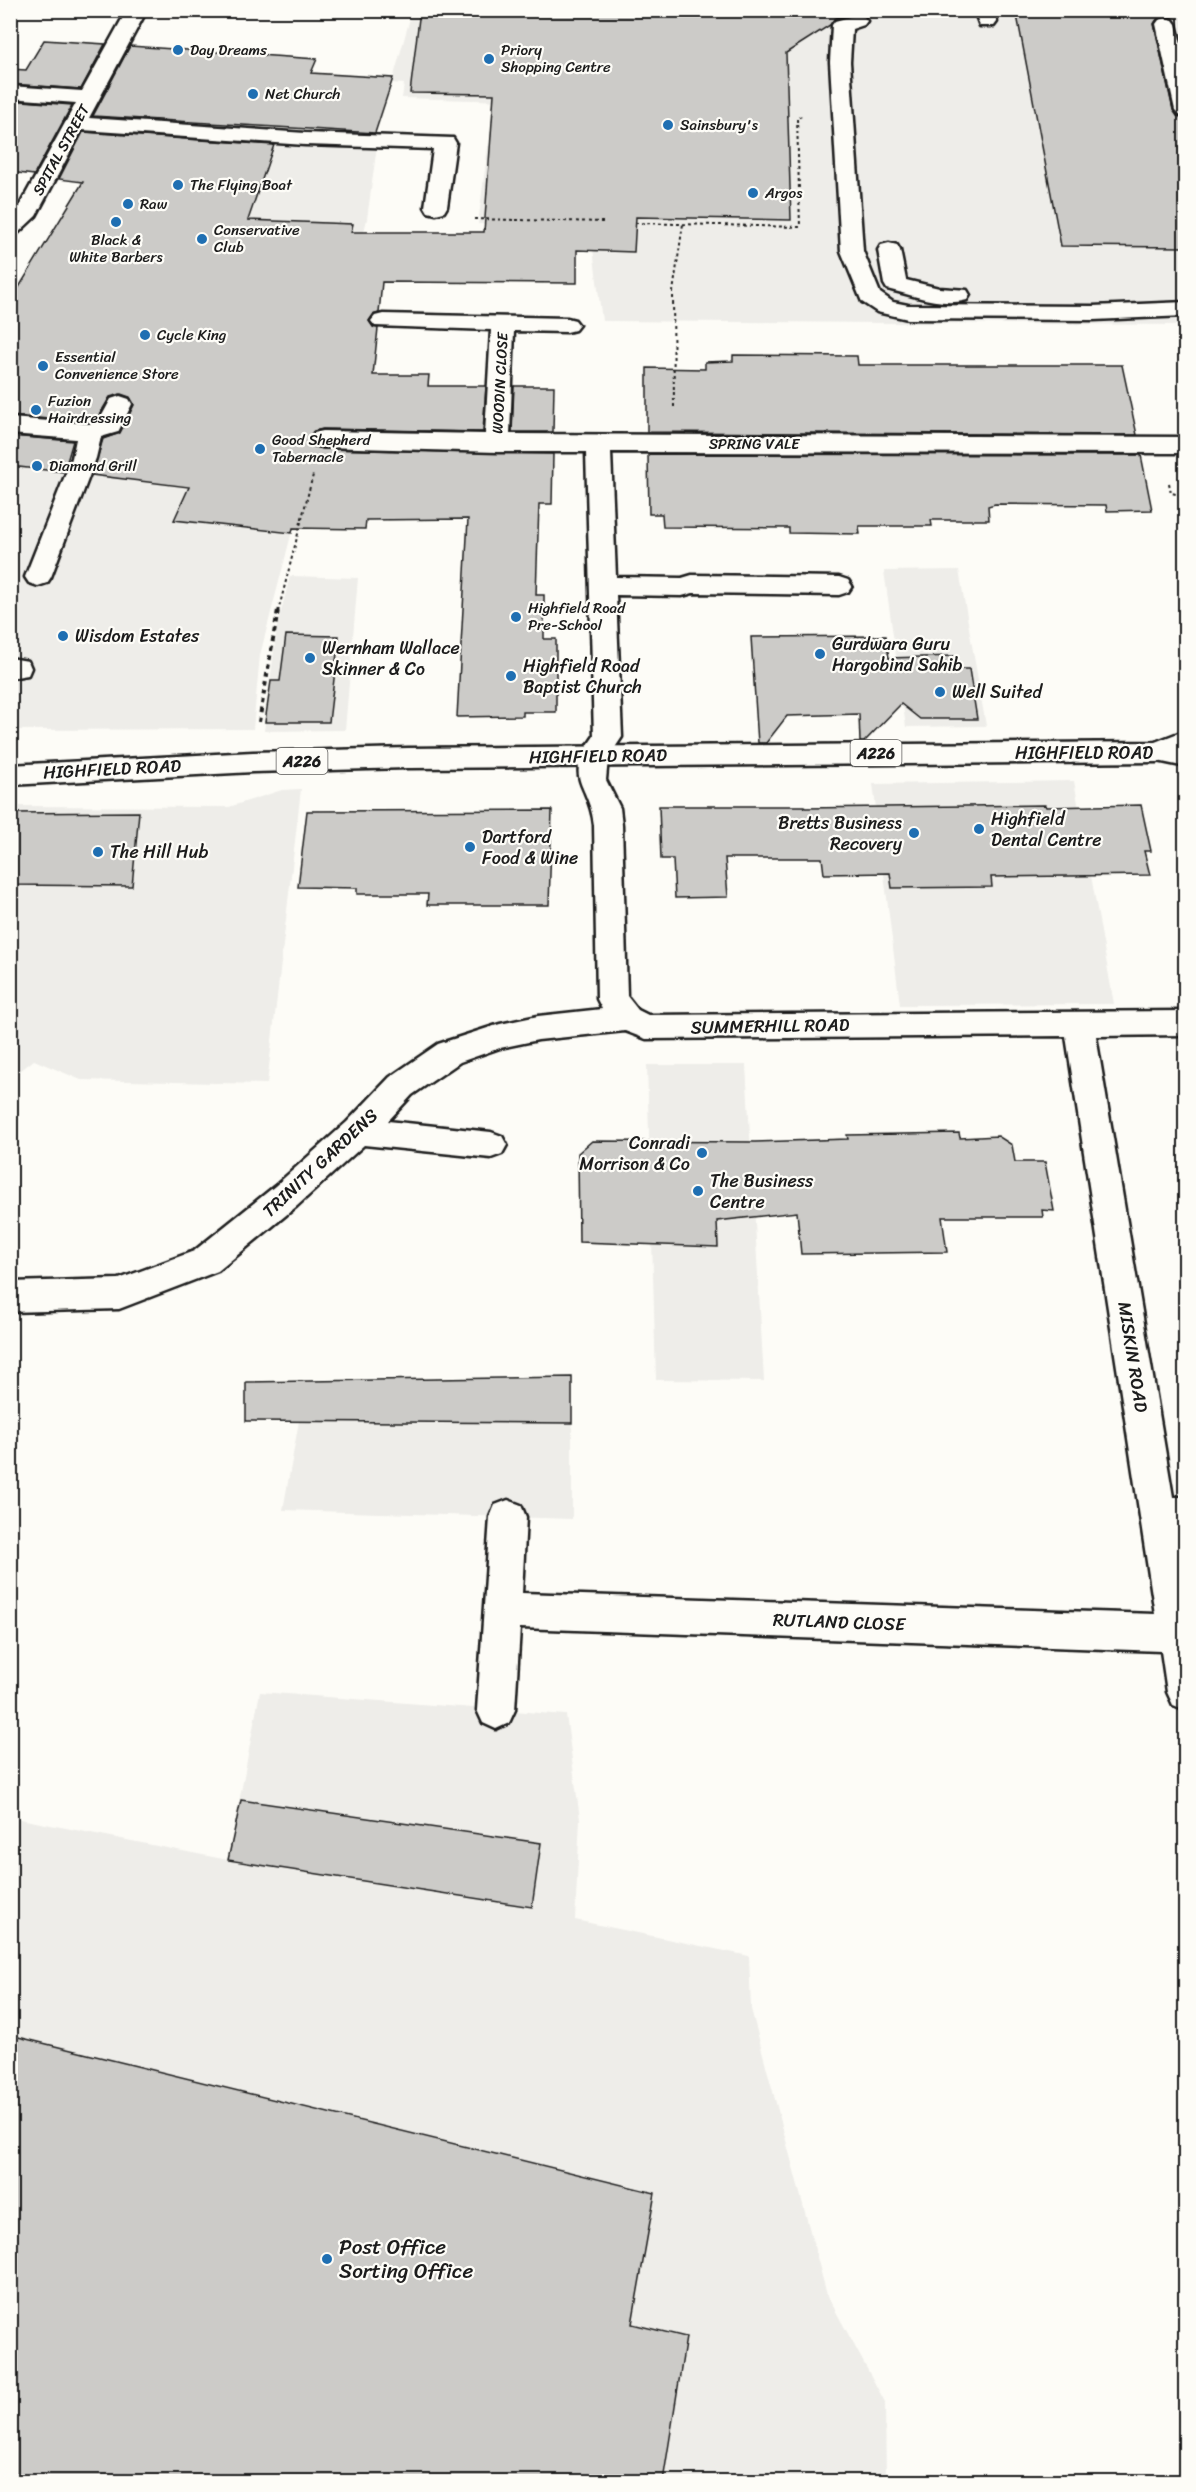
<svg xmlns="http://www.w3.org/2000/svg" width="1196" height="2492" font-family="Sriracha,sans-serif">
  <rect width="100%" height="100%" fill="#fdfcf7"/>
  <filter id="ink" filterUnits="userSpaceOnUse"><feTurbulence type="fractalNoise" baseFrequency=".0167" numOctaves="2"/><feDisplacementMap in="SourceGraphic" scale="12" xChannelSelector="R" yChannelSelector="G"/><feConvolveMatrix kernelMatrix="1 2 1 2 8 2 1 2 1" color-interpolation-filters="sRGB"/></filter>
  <g filter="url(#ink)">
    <g fill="#eeede9">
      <path d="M412,11H1185V325L602,321L590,225L478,224L488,146H538L545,102L402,98L404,84L392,83Z"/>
      <path d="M106,132L239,141L377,146L367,219L355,271L71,208Z"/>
      <path d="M10,314L319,427L260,655L253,729L11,730Z"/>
      <path d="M959,570L986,726L906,727L884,571Z"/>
      <path d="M290,576L358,578L345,730L264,731L277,627Z"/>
      <path d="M1074,781L1114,1004L900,1005L873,784Z"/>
      <path d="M301,789L267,1084L81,1080L34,1060L11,1078V806L229,807L282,790Z"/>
      <path d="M647,1065H746L764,1381L656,1380Z"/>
      <path d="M572,1377V1519L283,1510L299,1421L303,1381Z"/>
      <path d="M260,1692L566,1715L580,1819L575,1920L749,1956L751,2009L827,2295L885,2402L886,2481H11L10,1817L228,1860Z"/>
    </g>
    <g fill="#cccbc8" stroke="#1c1c1c" stroke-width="1.5">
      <path d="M420,10H852L834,19L830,25L786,53L791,220L636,217L634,252L577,250V283L382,282L379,313L373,315L369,321L373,327L378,328L373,375H429L428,386H486L483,432L323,429L314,431L309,438L312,446L323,449L553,454L552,504H539L536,595H544V639H556V712H523V716L457,717L468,519L366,520L365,529L293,528L292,533L174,520L189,487L92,475L103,439L120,433L134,405L130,397L121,394L110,397L97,419L89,422L10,416V302L83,182L59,179L83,132L274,145L248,220L353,224L351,232H484L494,94L410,93Z"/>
      <path d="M1016,10H1163L1164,16L1157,19L1154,24L1173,110L1177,116L1185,118V247L1061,246Z"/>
      <path d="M44,40L105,44L81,89L10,84V69L26,70Z"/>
      <path d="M130,46L317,59L311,73L393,78L375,133L93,116Z"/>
      <path d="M10,100L72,105L34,175L10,172Z"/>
      <path d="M733,355L857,356L858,365H1122L1137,435L647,432V368L705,369V362L733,361Z"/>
      <path d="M514,386H554L553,432H512Z"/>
      <path d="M10,436L73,441L64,472L10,466Z"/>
      <path d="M648,454L1141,455L1152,510L1107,511L1106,505L995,504L988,506L989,520H931L932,526H859L860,534L789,533V528L663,527L662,514H649Z"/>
      <path d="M286,635L339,636L329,722H265L271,681H280Z"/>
      <path d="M886,636L889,658L954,656L956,669H969L977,719H920L901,704L864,742H860L859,714L787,716L766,743H758L751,637Z"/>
      <path d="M1045,805L1046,807L1141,805L1151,851H1144L1150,875L991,877L992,887L892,888L890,873L824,874L822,858H725L728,897L675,898L673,859H661L659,806H804L805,808Z"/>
      <path d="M552,810L549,905H427L428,894H357V888L298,887L307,811Z"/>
      <path d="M139,812L132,886L10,885V813Z"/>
      <path d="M959,1133L960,1138L998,1136L1012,1145L1015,1162H1045L1054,1211L1042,1210L1043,1217H942L947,1252L801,1254L797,1212L717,1221L718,1247L579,1242L578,1153L592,1141L755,1142L848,1139L847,1135Z"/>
      <path d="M572,1377V1423L246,1421V1382Z"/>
      <path d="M241,1800L541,1843L532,1907L228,1860Z"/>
      <path d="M10,2035L655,2193L632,2324L686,2337L663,2481H10Z"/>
    </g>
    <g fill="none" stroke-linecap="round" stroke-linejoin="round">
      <defs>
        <g id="minor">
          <path d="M127,10H147L89,118L305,133L453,138L456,143L447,207L444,212L436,214L428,212L425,207L433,149L305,145L82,130L36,216L18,233L10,235V217L16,212L76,103L10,98V86L82,91Z"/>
          <path d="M974,10H994L997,22L994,26H980Z"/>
          <path d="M857,15L864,17L867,21L864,25L852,29L850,62L863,251L880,293L893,302L908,305L1093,306L1186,302V316L1093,320L908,319L877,312L862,302L841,251L830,62L832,25L835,21Z"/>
          <path d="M1166,18L1173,20L1176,24L1186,64V116L1179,114L1175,110L1156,24L1159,20Z"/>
          <path d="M889,243L897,245L900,250L906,280L939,288L967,290L970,295L967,300C940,307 913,295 887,289L884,284L878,250L881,245Z"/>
          <path d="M383,314L567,318L575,320L579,325L575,330L567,332L514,331L510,434L1186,437V453L611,452L616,577L682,578L692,575L839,577L848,580L852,586L848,592L839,595L693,593L682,596L616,595L622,737L608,758L606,780L620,808L622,825L627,996L638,1010L648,1015L1186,1011V1035L1096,1036L1173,1497H1186V1531H1178L1186,1575V1710L1173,1705L1167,1692L1161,1651L520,1628L515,1710L509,1723L496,1729L483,1723L477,1710L490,1517L495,1505L508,1500L521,1505L526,1517L522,1593L1155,1614L1066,1036L646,1039L625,1031L538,1040L500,1048L460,1062L412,1095L388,1121L491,1132L502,1136L507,1145L502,1154L491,1158L364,1145L297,1206L218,1271L119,1309L10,1312V1282L119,1279L194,1251L275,1186L347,1122L390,1077L438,1044L500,1024L538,1016L602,1009L597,999L594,825C589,781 562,781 594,736L586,452H497L323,447L314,445L311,439L314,433L323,431L485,434L491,330L375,326L371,321L375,316Z"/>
          <path d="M120,396L129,399L132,404L118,432L101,437L96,458L51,577L47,583L38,586L29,583L25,577L72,458L76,439L10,434V418L89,424L99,421L111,399Z"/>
          <path d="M10,658L28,661L31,668L28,675L10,678Z"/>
          <path d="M1158,742L1186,747V767L1148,759L1144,752L1148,745Z"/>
        </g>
        <path id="major" d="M1186,730V752L1158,762L408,768L253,772L10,785V765L253,752L408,748L1155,742Z"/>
      </defs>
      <use href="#minor" stroke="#1c1c1c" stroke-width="5"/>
      <use href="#major" stroke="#1c1c1c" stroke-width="5"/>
      <g stroke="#1c1c1c" stroke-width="2" stroke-dasharray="3 3" stroke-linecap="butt">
        <path d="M474,219L605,222"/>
        <path d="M635,223L800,227L797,118L802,116"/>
        <path d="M674,407L673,292L683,224"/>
        <path d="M1169,483L1171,493L1186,496"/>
        <path d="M278,612L313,475"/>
      </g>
      <path stroke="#1c1c1c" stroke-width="4" stroke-dasharray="4.5 4.5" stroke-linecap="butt" d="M259,722L278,610"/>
      <use href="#minor" fill="#fdfcf7" fill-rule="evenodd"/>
      <use href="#major" fill="#fdfcf7" fill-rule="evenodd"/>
    </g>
  </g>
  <g fill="#1f6fb2" stroke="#fdfcf7" stroke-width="2">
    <circle cx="178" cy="50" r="6"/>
    <circle cx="489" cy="59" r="6"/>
    <circle cx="253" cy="94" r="6"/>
    <circle cx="668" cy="125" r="6"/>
    <circle cx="178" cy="185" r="6"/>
    <circle cx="753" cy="193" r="6"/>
    <circle cx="128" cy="204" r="6"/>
    <circle cx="116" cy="222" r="6"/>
    <circle cx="202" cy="239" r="6"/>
    <circle cx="145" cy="335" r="6"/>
    <circle cx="43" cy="366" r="6"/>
    <circle cx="36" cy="410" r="6"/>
    <circle cx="260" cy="449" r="6"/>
    <circle cx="37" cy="466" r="6"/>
    <circle cx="516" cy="617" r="6"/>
    <circle cx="63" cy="636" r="6"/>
    <circle cx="820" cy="654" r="6"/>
    <circle cx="310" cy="658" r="6"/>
    <circle cx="511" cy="676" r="6"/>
    <circle cx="940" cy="692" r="6"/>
    <circle cx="979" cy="829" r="6"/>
    <circle cx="914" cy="833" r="6"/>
    <circle cx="470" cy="847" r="6"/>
    <circle cx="98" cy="852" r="6"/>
    <circle cx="702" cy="1153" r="6"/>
    <circle cx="698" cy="1191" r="6"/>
    <circle cx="327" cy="2259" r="6"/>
  </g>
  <g text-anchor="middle" stroke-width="4.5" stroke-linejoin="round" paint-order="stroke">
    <g font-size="15" fill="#1c1c1c" stroke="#fdfcf7" text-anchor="start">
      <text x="190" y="55">Day Dreams</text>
      <text x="501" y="55">Priory<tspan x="501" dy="17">Shopping Centre</tspan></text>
      <text x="265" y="99">Net Church</text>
      <text x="680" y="130">Sainsbury's</text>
      <text x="190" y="190">The Flying Boat</text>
      <text x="765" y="198">Argos</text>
      <text x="140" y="209">Raw</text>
      <text x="214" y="235">Conservative<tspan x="214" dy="17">Club</tspan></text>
      <text x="116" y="245" text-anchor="middle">Black &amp;<tspan x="116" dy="17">White Barbers</tspan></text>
      <text x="157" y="340">Cycle King</text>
      <text x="55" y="362">Essential<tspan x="55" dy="17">Convenience Store</tspan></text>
      <text x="48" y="406">Fuzion<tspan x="48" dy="17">Hairdressing</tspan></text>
      <text x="272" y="445">Good Shepherd<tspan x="272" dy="17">Tabernacle</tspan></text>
      <text x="49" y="471">Diamond Grill</text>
      <text x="528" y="613">Highfield Road<tspan x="528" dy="17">Pre-School</tspan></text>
    </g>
    <g font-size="15" fill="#1c1c1c" stroke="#fdfcf7">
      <text transform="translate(61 150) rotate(-61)" y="5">SPITAL STREET</text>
      <text transform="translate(500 383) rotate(-87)" y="5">WOODIN CLOSE</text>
      <text x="754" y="449">SPRING VALE</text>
    </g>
    <g fill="#fdfcf7" stroke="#605f5e" stroke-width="1.5">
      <rect x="850.5" y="740" width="51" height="26" rx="4.5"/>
      <rect x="276.5" y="748" width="51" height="26" rx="4.5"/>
    </g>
    <g font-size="16" font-weight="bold" fill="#1c1c1c">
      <text x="876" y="759">A226</text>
      <text x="302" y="767">A226</text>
    </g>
    <g font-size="18" fill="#1c1c1c" stroke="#fdfcf7" text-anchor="start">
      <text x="75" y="642">Wisdom Estates</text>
      <text x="832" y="650">Gurdwara Guru<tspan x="832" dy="21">Hargobind Sahib</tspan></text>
      <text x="322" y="654">Wernham Wallace<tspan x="322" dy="21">Skinner &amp; Co</tspan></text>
      <text x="523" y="672">Highfield Road<tspan x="523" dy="21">Baptist Church</tspan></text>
      <text x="952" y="698">Well Suited</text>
      <text x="991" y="825">Highfield<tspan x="991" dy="21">Dental Centre</tspan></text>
      <text x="902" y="829" text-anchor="end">Bretts Business<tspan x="902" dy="21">Recovery</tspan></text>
      <text x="482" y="843">Dartford<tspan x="482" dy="21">Food &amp; Wine</tspan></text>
      <text x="110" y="858">The Hill Hub</text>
      <text x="690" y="1149" text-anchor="end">Conradi<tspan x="690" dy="21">Morrison &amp; Co</tspan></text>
      <text x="710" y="1187">The Business<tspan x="710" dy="21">Centre</tspan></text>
    </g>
    <g font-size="18" fill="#1c1c1c" stroke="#fdfcf7">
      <text x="1084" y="759">HIGHFIELD ROAD</text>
      <text transform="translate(598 756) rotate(-1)" y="6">HIGHFIELD ROAD</text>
      <text transform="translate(112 769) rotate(-3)" y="6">HIGHFIELD ROAD</text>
      <text transform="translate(770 1026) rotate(-1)" y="6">SUMMERHILL ROAD</text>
      <text transform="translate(320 1163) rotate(-43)" y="6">TRINITY GARDENS</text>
      <text transform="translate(1133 1357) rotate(81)" y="6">MISKIN ROAD</text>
      <text transform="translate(839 1622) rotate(2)" y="6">RUTLAND CLOSE</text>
    </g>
    <g font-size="21" fill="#1c1c1c" stroke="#fdfcf7" text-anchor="start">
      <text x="339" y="2254">Post Office<tspan x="339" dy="24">Sorting Office</tspan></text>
    </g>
  </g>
  <rect width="1196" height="2492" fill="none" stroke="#fdfcf7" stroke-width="36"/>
  <rect x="18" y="18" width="1160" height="2456" fill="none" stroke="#1c1c1c" stroke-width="2" filter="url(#ink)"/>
</svg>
